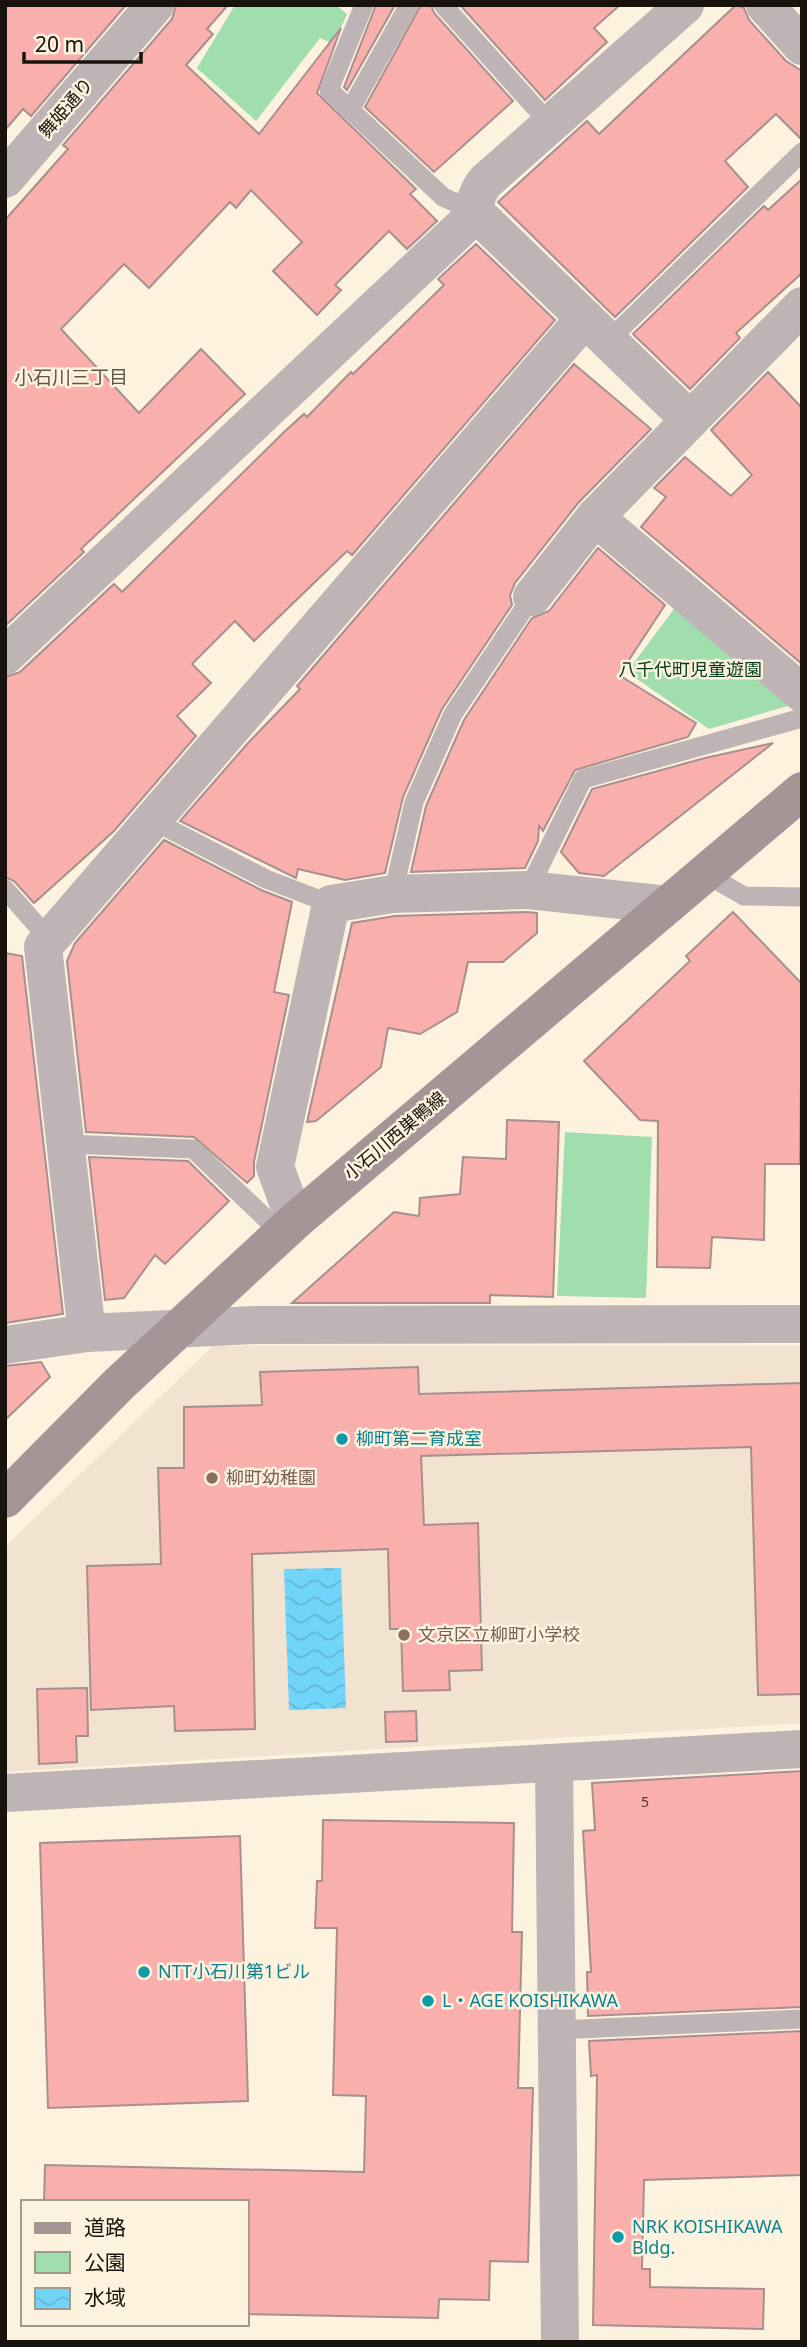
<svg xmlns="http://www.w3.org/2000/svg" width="807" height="2347" font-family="'Noto Sans','Noto Sans JP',sans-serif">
  <defs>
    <pattern id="water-waves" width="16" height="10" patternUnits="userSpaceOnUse" patternTransform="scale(1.75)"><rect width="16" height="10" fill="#71d5fa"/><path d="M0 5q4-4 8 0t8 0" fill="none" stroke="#61b6d5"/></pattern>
  </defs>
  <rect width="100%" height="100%" fill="#fdf2de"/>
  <path fill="#f1e3d0" d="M213,1346H802V1723L5,1772V1547Z"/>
  <g fill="#a0deae">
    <path d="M235,5H336L347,14L334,44L320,38L256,121L197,68Z"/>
    <path d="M674,609L791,705L709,729L627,672Z"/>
    <path d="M565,1132L652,1137L646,1298L557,1296Z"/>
  </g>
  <path fill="url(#water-waves)" d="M341,1568L346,1708L289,1710L284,1569Z"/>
  <g fill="#f9b0ad" stroke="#a78f8e" stroke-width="2">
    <path d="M5,5H126L31,116L23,109L5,130Z"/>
    <path d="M176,5H228L207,29L213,34L186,65L259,134L341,28L317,93L416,189L410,194L437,221L407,249L389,231L335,285L341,290L317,315L273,271L302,242L251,190L236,208L230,202L149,288L124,264L61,329L139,413L201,349L245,394L81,549L84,552L5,626V220L68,149L63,145L172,19Z"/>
    <path d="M376,5H395L347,90L344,87Z"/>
    <path d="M421,5H431L434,13L513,101L434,172L365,107Z"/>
    <path d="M460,5H620L594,28L607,42L545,100Z"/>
    <path d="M736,5L744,8L749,20L786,61L802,71V140L776,114L725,161L748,187L615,317L498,202L587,121L599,134Z"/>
    <path d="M802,179V273L736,333L740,338L690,389L633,334L764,206L768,210Z"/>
    <path d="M476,244L555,320L352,555L347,551L254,641L235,621L192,664L211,683L177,716L196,736L114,831L34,903L14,881L5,877V677L20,672L114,584L122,592L284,432L304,414L307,417L351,372L353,374L444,285L438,279Z"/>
    <path d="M574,364L651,429L579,502L515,583L510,595L512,605L442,709L403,797L385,873L345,880L298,869L296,878L180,821L248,743L300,689L297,686Z"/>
    <path d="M768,372L802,408V664L641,527L666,497L654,488L685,457L731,496L752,475L711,430Z"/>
    <path d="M598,548L665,605L619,675L696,723L688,737L575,770L543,831L539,826L538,841L525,868L411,872L426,806L464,720L532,618L549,611Z"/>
    <path d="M773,743L604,876L579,873L561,852L592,789L705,758Z"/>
    <path d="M164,840L261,890L292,902L274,992L289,995L254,1162V1176L247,1183L194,1137L86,1132L67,961L75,943Z"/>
    <path d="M527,912L537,913V933L503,962H468L457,1012L420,1034L388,1028L381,1067L316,1121L307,1122L352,923L395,916Z"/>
    <path d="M733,912L802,984L800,1164H765L764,1240L712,1237L710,1268L657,1267L658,1121L640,1120L584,1061L690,961L686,956Z"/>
    <path d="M5,953L22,956L63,1314L5,1323Z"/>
    <path d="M507,1120L559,1122L553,1297L490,1295V1303H292L394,1212L419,1216L420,1198L460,1194L463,1157L506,1159Z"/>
    <path d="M89,1157L188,1161L229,1201L165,1264L155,1255L124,1298L105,1300Z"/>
    <path d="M41,1362L50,1377L5,1420V1366Z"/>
    <path d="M418,1367L419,1394L802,1383V1694L758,1695L751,1447L421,1456L424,1525L478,1523L482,1670L449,1671L450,1690L403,1691L401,1629H390L388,1549L252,1554L255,1729L175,1731L174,1706L91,1710L87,1566L161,1564L158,1468H184V1407L262,1405L260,1372Z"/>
    <path d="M87,1688L88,1736H76L77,1762L39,1764L37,1689Z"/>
    <path d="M416,1711L417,1741L386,1742L385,1712Z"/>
    <path d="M802,1771V2007L588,2016L587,1972H591L583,1831L595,1830L592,1783Z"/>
    <path d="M323,1820L514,1823L512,1932H522L518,2088H533L528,2262L490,2261L489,2300L439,2299L438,2318L247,2314V2202H44L45,2165L364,2172L366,2096L333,2095L337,1928H315L317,1881H322Z"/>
    <path d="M240,1836L248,2101L48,2108L40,1843Z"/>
    <path d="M802,2031V2175L644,2180L642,2269H650V2287L764,2289L763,2329L593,2325L597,2075L591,2076L589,2041Z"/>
  </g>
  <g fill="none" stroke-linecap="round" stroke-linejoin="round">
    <g stroke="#bfb4b5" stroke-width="19">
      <path d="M364,5L329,90L443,197L474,211"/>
      <path d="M443,5L550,124"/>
      <path d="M351,108L409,5"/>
      <path d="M608,341L802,152"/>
      <path d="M152,820L266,879L331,904"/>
      <path d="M704,873L744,896L802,897"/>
      <path d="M5,889L49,939"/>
      <path d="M528,890L583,779L802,718"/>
      <path d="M393,894L414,802L453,714L532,597"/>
      <path d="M67,1144L193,1149L282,1234"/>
      <path d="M557,2030L802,2019"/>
    </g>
    <g stroke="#bfb4b5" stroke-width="38">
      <path d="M765,5L802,46"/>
      <path d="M5,179L155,5"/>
      <path d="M474,211L690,420"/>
      <path d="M595,517L802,693"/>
      <path d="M532,597L595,517L802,306"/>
      <path d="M5,656L463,226C476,213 473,196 485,182L685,5"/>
      <path d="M295,1221L275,1167L331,904L393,894L528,890L668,905"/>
      <path d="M87,1333L43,947L585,318"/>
      <path d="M5,1345L87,1333L255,1325L802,1324"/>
      <path d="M554,1763L560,2342"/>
      <path d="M5,1793L802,1749"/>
    </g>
    <path stroke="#a59597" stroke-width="38" d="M5,1499L119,1384L295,1221L802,791"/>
  </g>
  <g fill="#0f9aa8" stroke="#fdf2de" stroke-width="2.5">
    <circle cx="342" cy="1439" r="7"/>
    <circle cx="144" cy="1972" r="7"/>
    <circle cx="428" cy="2001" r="7"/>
    <circle cx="618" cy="2237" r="7"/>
  </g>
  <g fill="#8d6e63" stroke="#fdf2de" stroke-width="2.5">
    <circle cx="212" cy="1478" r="7"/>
    <circle cx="404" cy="1635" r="7"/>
  </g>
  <g text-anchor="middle" stroke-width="5" stroke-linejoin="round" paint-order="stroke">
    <g font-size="14" fill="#503b35">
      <text x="645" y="1807">5</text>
    </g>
    <g font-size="18" fill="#18140d" stroke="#fdf2de">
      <text transform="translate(66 108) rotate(-49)" y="6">舞姫通り</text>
      <text transform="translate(395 1136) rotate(-40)" y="6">小石川西巣鴨線</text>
    </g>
    <g font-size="18" fill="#023c1a" stroke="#fdf2de">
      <text x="690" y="676">八千代町児童遊園</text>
    </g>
    <g font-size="18" fill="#0d838f" stroke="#fdf2de" text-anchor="start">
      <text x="356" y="1445">柳町第二育成室</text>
      <text x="158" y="1978">NTT小石川第1ビル</text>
      <text x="442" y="2007">L・AGE KOISHIKAWA</text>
      <text x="632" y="2233">NRK KOISHIKAWA<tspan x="632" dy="21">Bldg.</tspan></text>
    </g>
    <g font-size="18" fill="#785e54" stroke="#fdf2de" text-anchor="start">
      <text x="226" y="1484">柳町幼稚園</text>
      <text x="418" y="1641">文京区立柳町小学校</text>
    </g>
    <g font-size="19" fill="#605646" stroke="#fdf2de">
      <text x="71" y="384">小石川三丁目</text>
    </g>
  </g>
  <rect width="807" height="2347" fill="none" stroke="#18140d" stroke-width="14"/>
  <rect x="21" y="2200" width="228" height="126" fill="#fdf2de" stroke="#a1998a" stroke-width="2"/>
  <rect x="35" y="2223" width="35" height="10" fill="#a59597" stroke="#a1998a" stroke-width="2"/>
  <text x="84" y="2235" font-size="21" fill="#18140d">道路</text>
  <rect x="35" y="2252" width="35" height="21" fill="#a0deae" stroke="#a1998a" stroke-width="2"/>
  <text x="84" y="2270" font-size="21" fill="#18140d">公園</text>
  <rect x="35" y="2288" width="35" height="21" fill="url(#water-waves)" stroke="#a1998a" stroke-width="2"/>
  <text x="84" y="2305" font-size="21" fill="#18140d">水域</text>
  <path d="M24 52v10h117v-10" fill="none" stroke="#18140d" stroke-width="3.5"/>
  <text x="35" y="52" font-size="21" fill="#18140d" stroke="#fdf2de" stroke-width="5" paint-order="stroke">20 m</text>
</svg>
